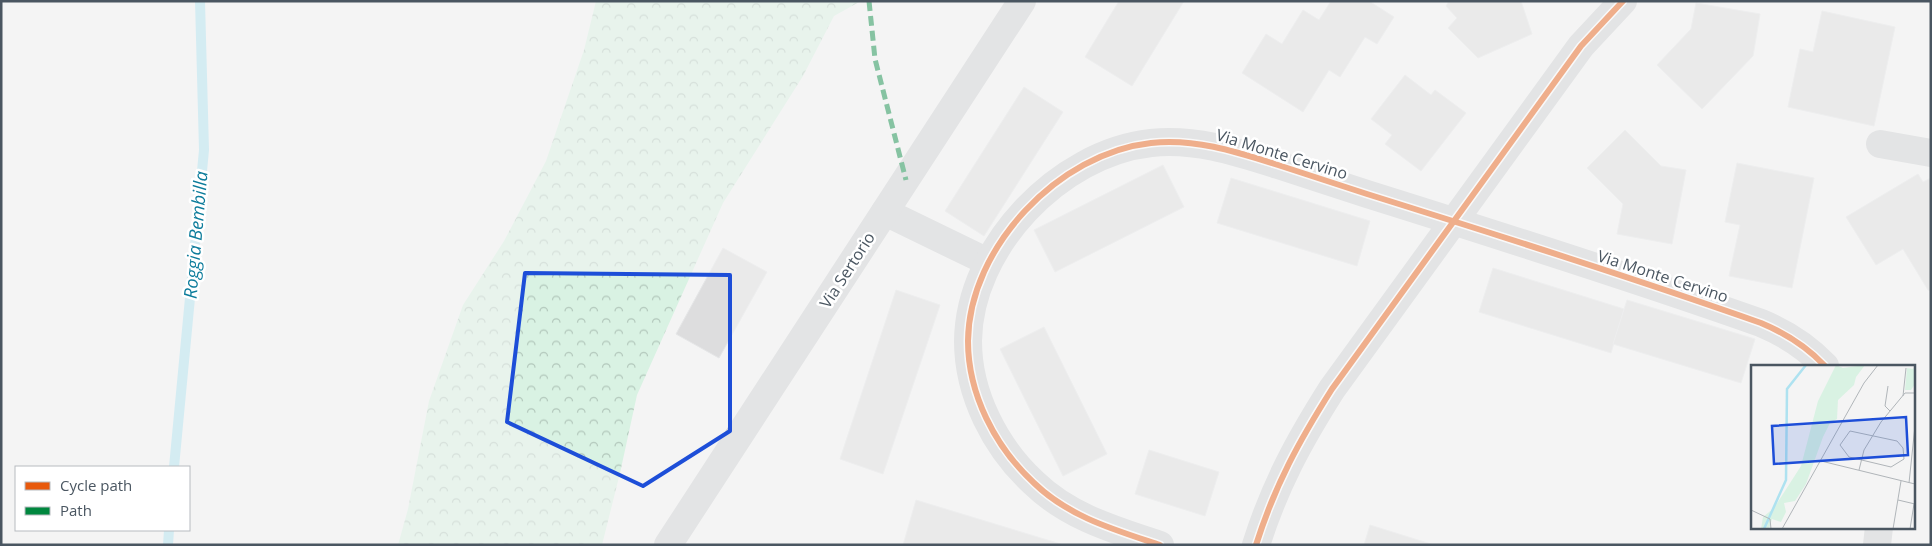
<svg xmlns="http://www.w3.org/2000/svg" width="1932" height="546" font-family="'Open Sans',sans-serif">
  <defs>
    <pattern id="forest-crowns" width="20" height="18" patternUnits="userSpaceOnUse" patternTransform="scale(1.25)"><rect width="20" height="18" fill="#d9f2e3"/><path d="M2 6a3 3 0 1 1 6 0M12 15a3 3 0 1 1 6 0" fill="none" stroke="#b2c7bb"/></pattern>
  </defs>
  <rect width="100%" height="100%" fill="#f4f4f4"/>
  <path fill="url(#forest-crowns)" d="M596,1H861L834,16L803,76L723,203L637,395L620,473L602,545H398L408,509L429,401L463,305L504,241L546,161L584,50Z"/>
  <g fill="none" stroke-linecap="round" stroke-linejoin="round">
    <g stroke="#aee2f0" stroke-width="10">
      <path d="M174,467L204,150L200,1"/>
      <path d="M168,545L169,530"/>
    </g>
  </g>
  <g fill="#ddddde" stroke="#e5e6e7">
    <path d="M1119,1H1184L1132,86L1085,57Z"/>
    <path d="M1331,1H1369L1394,17L1377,44L1365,37L1340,77L1329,70L1303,112L1242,73L1266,34L1282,44L1303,10L1319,20Z"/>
    <path d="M1449,1H1521L1532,34L1478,58L1448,28L1457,18L1446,6Z"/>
    <path d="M1696,3L1760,14L1753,56L1702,109L1657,65L1691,29Z"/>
    <path d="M1822,11L1895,27L1874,126L1788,107L1800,49L1813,52Z"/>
    <path d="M1405,75L1431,95L1435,90L1466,113L1421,171L1385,144L1392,135L1371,119Z"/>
    <path d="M1024,87L1063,112L984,236L945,211Z"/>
    <path d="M1625,130L1661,166L1686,170L1672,244L1617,234L1623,204L1587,168Z"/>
    <path d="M1737,163L1814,178L1792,288L1729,276L1740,225L1725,222Z"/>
    <path d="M1163,165L1184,207L1055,272L1034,230Z"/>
    <path d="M1918,174L1923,182L1931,178V291L1928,290L1903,249L1876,265L1846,217Z"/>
    <path d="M1231,178L1370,221L1357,266L1217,223Z"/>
    <path d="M723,248L767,272L719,358L676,334Z"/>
    <path d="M1493,268L1624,309L1611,353L1479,312Z"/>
    <path d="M896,290L940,305L883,474L840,459Z"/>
    <path d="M1627,300L1755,339L1741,383L1613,344Z"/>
    <path d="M1044,327L1107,454L1063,476L1000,349Z"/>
    <path d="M1149,450L1219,472L1205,516L1135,494Z"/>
    <path d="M916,500L1064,545H903Z"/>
    <path d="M1370,525L1434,545H1364Z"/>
  </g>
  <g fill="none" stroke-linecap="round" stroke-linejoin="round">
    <g stroke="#ced0d2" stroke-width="28">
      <path d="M1880,144L1931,153"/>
      <path d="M885,212L988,262"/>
      <path d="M668,545L1022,1"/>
      <path d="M1160,545C1115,530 1069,517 1034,483C995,447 968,394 968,341C969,247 1059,153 1151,143C1195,138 1237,152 1278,165C1308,175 1337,184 1367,194C1498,235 1631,277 1761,323C1785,333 1807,347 1825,366"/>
      <path d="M1256,545C1275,485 1299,441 1332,389L1581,46L1623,1"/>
      <path d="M1877,545L1879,527"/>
    </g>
    <path stroke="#00873e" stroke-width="5" stroke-dasharray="10 5" stroke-linecap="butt" d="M869,1L875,59L906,180"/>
    <defs>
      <g id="cycleway">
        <path d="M1160,545C1115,530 1069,517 1034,483C995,447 968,394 968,341C969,247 1059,153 1151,143C1195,138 1237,152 1278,165C1308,175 1337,184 1367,194C1498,235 1631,277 1761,323C1785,333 1807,347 1825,366"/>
        <path d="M1256,545C1275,485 1299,441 1332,389L1581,46L1623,1"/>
      </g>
    </defs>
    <use href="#cycleway" stroke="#fff" stroke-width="9"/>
    <use href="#cycleway" stroke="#e8590c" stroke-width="6"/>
  </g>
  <path d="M0 0H1932V546H0ZM525,273L730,275V431L643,486L507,422Z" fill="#f4f4f4" fill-opacity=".55" fill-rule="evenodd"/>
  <path fill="none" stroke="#1d4ed8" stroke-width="4" stroke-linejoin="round" d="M525,273L730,275V431L643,486L507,422Z"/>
  <g text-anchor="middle" stroke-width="5" stroke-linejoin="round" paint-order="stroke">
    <g font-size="16" fill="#4a5661" stroke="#fff">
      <text transform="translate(1282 154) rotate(17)" y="6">Via Monte Cervino</text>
      <text transform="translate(847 270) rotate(-57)" y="6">Via Sertorio</text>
      <text transform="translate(1663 276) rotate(18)" y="6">Via Monte Cervino</text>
    </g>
    <g font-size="18" font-style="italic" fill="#0c7c9b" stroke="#fff">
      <text transform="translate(196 235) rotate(-85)" y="6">Roggia Bembilla</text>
    </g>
  </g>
  <g transform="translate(1751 365)">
    <rect width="164" height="164" fill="#f4f4f4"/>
    <path d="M164,0V19L160,25H154L156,3L162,4Z" fill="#d9f2e3"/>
    <path d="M85,0L92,3L114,0L105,12L103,20L87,35L86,54L79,58L72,72L55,119L44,136L33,138L35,147L30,157L21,154L18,164H10L12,152L23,143L50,101L67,36Z" fill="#d9f2e3"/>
    <path fill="none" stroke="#aee2f0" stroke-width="2.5" d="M13,164L35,115L36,24L55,0"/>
    <path fill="none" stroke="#b0b5b9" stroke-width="1" d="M137,21L134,41L139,46M152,31L155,3M99,66L146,76L152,83L153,94L140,102L98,92L89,80ZM70,96L164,119M108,105L113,85L130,57L154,28H164M158,118L164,61M147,135L164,139M0,145L19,154L20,164M31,164L113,18L127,0M142,164L150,116M159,164L163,139"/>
    <path fill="#1d4ed8" fill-opacity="0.15" stroke="#1d4ed8" stroke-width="2.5" d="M155,52L157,90L23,99L21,61Z"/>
    <rect width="164" height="164" fill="none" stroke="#4a5661" stroke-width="2.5"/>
  </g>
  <rect width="1932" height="546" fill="none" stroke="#4a5661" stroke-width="5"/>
  <rect x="15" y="466" width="175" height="65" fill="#ffffff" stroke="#b7bbc0"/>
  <rect x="25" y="482" width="25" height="8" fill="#e8590c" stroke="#b7bbc0"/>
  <text x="60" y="491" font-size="15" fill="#4a5661">Cycle path</text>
  <rect x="25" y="507" width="25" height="8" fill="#00873e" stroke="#b7bbc0"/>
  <text x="60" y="516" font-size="15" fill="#4a5661">Path</text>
</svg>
